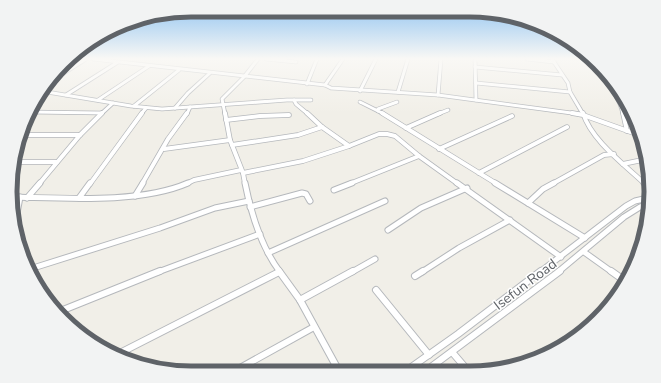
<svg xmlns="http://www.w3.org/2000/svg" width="661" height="383" font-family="'Nunito Sans',sans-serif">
  <rect width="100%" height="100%" fill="#f1efe8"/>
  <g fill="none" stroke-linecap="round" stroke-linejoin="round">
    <defs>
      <g id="minor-far3">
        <path d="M93,59L325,85L331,88L438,95L579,114"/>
        <path d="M266,59L296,62"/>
        <path d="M475,59L476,100"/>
        <path d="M527,59L554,62"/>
        <path d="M552,59L568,83L570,92L583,114"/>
        <path d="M592,66C605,81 619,95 623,114"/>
        <path d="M475,67L562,75"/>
        <path d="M48,83L86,59"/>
        <path d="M476,83L570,92"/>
        <path d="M307,84L317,59"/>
        <path d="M325,85L343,59"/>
        <path d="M41,91L131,106L162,109L287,100H311"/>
        <path d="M360,91L376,59"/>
        <path d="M398,92L408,59"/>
        <path d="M66,95L118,62"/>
        <path d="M438,95L441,59"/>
        <path d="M98,100L149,66"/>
        <path d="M294,100L296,104L308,114"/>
        <path d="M360,102L384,114"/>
        <path d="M134,106L179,70"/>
        <path d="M175,108L188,93L210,73"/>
        <path d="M378,111V109L397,102"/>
        <path d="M31,112L102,113"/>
        <path d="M101,114L113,103"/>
        <path d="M141,114L146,108"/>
        <path d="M187,114L190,107"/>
        <path d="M225,114L222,99L244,77L258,59"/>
        <path d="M438,114L448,110"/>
      </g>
      <g id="minor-far2">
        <path d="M225,113L230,140L243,173L245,184"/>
        <path d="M307,113L322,127L349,146"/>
        <path d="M382,113L497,184"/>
        <path d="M572,113L583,115L639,135"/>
        <path d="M583,113C591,140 625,165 645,184"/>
        <path d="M623,113L627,131"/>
        <path d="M226,120L260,116L289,115"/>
        <path d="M406,128L440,113"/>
        <path d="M21,135H80"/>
        <path d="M232,145L298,135L322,127"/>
        <path d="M164,149L230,140"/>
        <path d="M439,149L512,116"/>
        <path d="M14,162H57"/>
        <path d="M623,164L647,159"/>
        <path d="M243,173L303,161L349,146L379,134H387L395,136L419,156L458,184"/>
        <path d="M479,173L567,127"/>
        <path d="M39,184L80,135L102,113"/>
        <path d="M90,184L142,113"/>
        <path d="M142,184L168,139L187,113"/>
        <path d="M186,184L194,180L241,170"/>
        <path d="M349,184L419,156"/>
        <path d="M552,184L604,155L614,154"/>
      </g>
      <g id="minor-far1">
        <path d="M245,183C251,213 261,247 280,272"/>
        <path d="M457,183L561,257"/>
        <path d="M495,183L585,238"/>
        <path d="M644,183L648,187"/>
        <path d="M334,190L352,183"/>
        <path d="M135,196L143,183"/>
        <path d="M11,197C63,198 140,204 188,183"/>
        <path d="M27,198L40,183"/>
        <path d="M79,198L90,183"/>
        <path d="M528,203L543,189L554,183"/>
        <path d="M250,207L302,193L306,194L310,201"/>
        <path d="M15,224L20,197"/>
        <path d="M388,230L421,208L467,188"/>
        <path d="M584,252L612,272"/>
        <path d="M268,253L385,201"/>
        <path d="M30,269L160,228L215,208L249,201"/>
        <path d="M158,272L260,234"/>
        <path d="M352,272L375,259"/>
        <path d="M422,272L459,248L510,220"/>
        <path d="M540,272L626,206L635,201L648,198"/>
        <path d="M558,272L624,217L640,207L648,204"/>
      </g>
      <g id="minor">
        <path d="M279,271L300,300L340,373"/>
        <path d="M611,271L625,281"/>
        <path d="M415,276L423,271"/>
        <path d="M376,290L429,355"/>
        <path d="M300,300L353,271"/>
        <path d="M58,312L160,271"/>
        <path d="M452,352L470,373"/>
        <path d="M116,355L279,272"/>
        <path d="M236,373L240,368L314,327"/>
        <path d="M403,373L458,334L541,271"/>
        <path d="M423,373L560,271"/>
      </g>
    </defs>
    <use href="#minor-far3" stroke="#b5b8bc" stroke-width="4.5"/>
    <use href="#minor-far2" stroke="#b5b8bc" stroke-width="5.5"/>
    <use href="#minor-far1" stroke="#b5b8bc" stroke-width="7"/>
    <use href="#minor" stroke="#b5b8bc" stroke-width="8"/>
    <use href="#minor-far3" stroke="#fff" stroke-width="3"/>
    <use href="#minor-far2" stroke="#fff" stroke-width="4"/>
    <use href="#minor-far1" stroke="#fff" stroke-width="5"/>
    <use href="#minor" stroke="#fff" stroke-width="6"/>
  </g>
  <linearGradient id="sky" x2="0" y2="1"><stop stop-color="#8fc3f1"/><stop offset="0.52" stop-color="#f9f8f5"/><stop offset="1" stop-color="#f9f8f5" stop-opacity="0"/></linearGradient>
  <rect width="661" height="113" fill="url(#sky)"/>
  <g text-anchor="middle" stroke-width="3" stroke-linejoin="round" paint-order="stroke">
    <g font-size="14" fill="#5f6368" stroke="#fff">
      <text transform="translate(525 284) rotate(-37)" y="5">Isefun Road</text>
    </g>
  </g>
  <path d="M0 0H661V383H0ZM191 17H470A174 174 0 0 1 644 191V192A174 174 0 0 1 470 366H191A174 174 0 0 1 17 192V191A174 174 0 0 1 191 17Z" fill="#f2f3f3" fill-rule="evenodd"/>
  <path fill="none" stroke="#5f6368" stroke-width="5" d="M191 17H470A174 174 0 0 1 644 191V192A174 174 0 0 1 470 366H191A174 174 0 0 1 17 192V191A174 174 0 0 1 191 17Z"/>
</svg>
